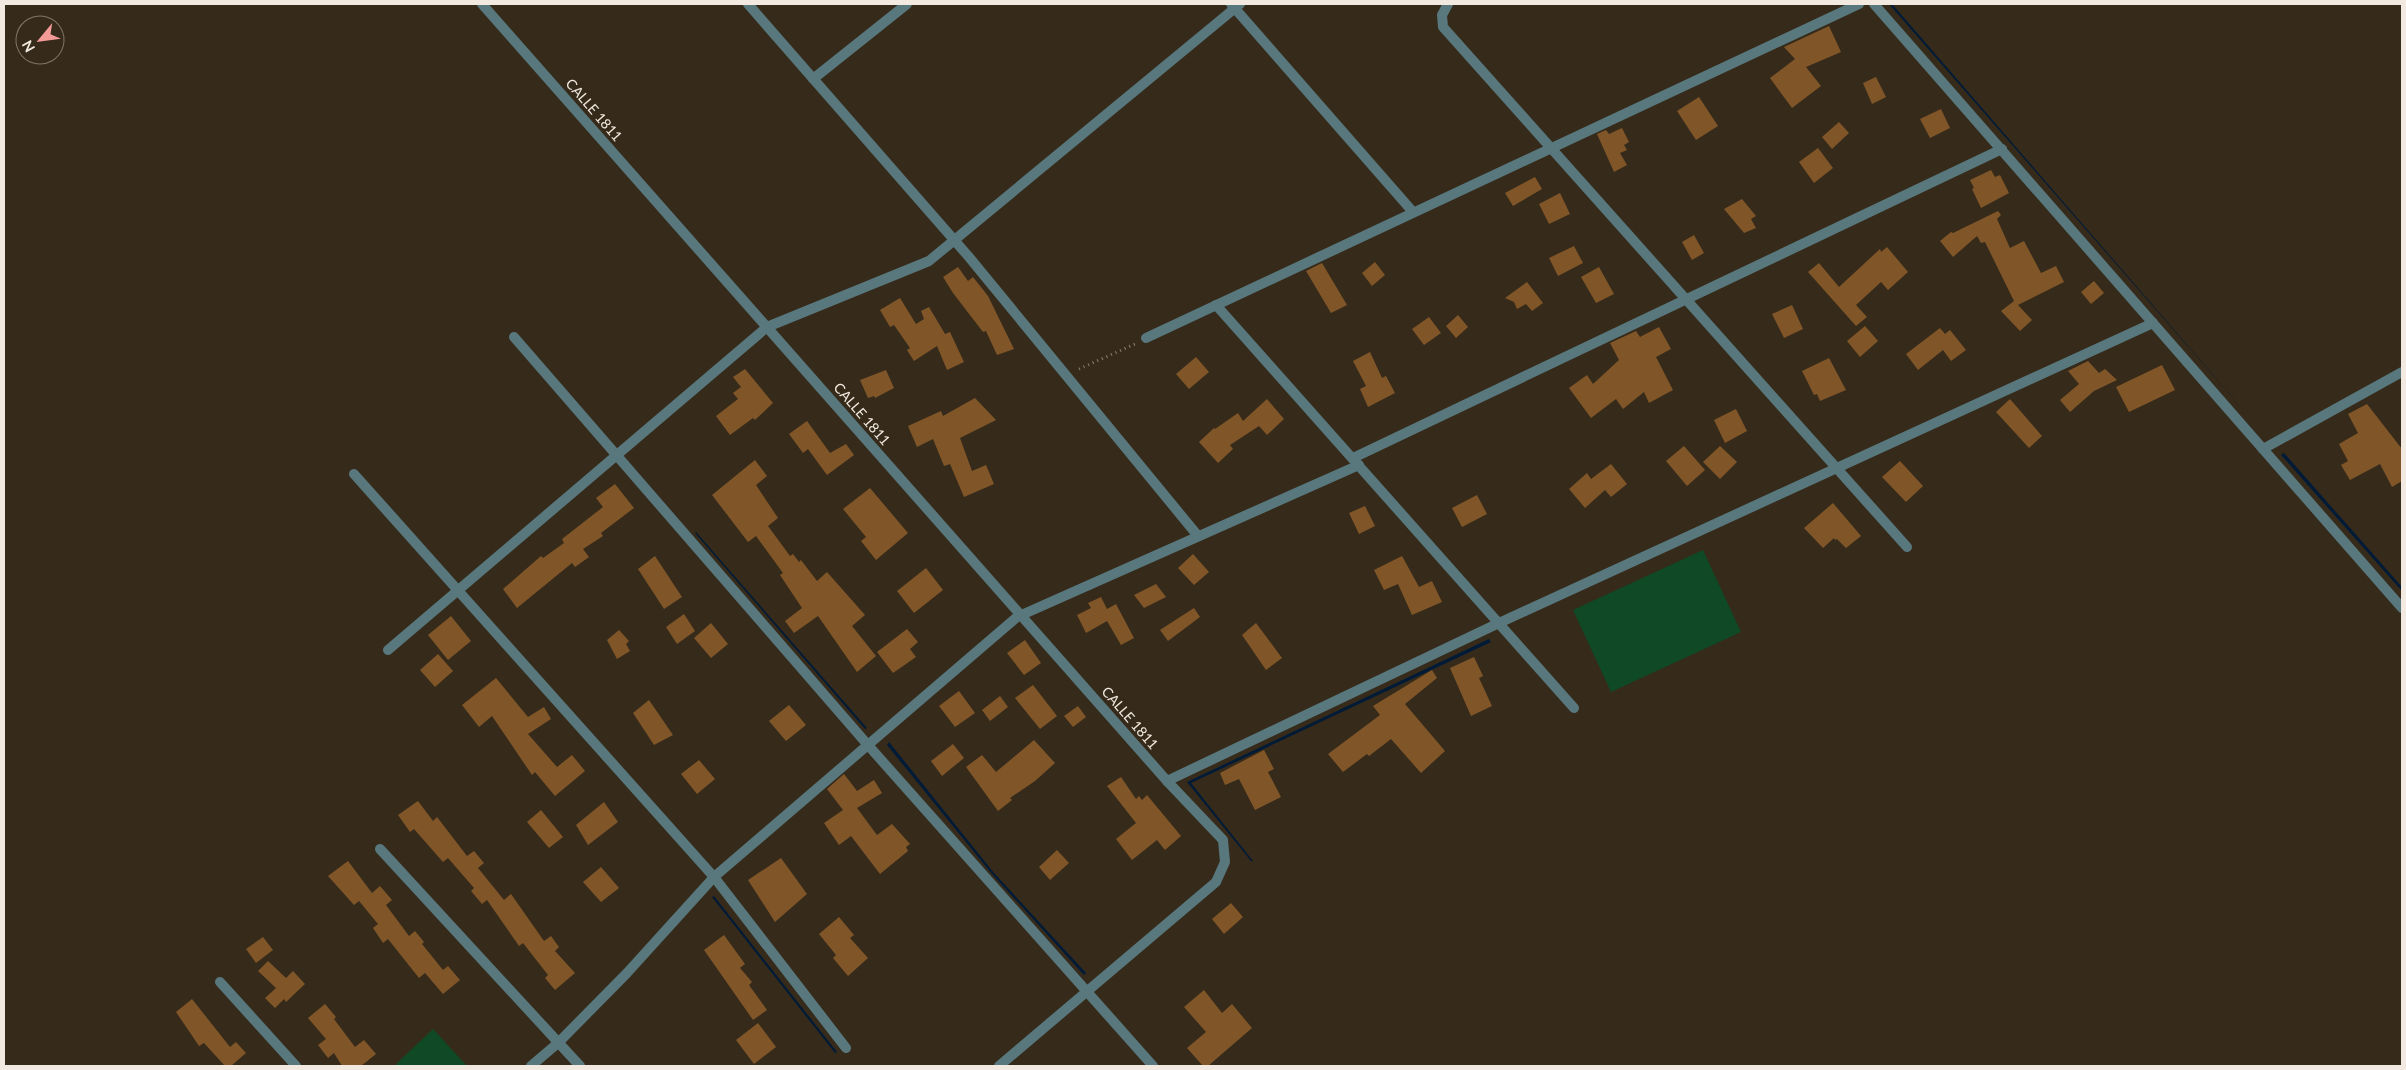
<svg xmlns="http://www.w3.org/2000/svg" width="2406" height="1070" font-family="Lato,sans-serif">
  <rect width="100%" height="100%" fill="#362a1a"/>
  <g fill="#0f4926">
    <path d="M1703,550L1741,632L1611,692L1573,610Z"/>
    <path d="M433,1029L467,1066H394Z"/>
  </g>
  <g fill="#001b38">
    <path d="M1889,4H1892L2247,414Z"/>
    <path d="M2284,453L2402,587V591L2281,455Z"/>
    <path d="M696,532L867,728L865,729L695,533Z"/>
    <path d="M1489,639L1491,642L1191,783L1253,861H1251L1187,782Z"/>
    <path d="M889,742L994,873L1086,973L1084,975L992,874L887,745Z"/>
    <path d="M714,896L837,1052L835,1053L712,897Z"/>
  </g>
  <g fill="#805628">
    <path d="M1829,26L1841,52L1806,67L1821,86L1792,108L1770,78L1795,59L1784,47Z"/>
    <path d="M1876,77L1886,97L1872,104L1863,83Z"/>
    <path d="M1699,97L1718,126L1696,140L1677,111Z"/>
    <path d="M1941,109L1950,128L1930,138L1920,119Z"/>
    <path d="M1839,122L1849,133L1832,149L1822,137Z"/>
    <path d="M1622,128L1629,142L1624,145L1627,150L1620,153L1627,165L1614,172L1597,134L1606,130L1609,134Z"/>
    <path d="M1818,148L1833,168L1814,183L1799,162Z"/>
    <path d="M1991,170L1995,177L2000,175L2009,193L1981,208L1972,189L1974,188L1970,180Z"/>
    <path d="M1535,177L1542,189L1513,206L1505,193Z"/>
    <path d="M1560,193L1570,214L1549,224L1539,204Z"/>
    <path d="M1742,199L1756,216L1751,219L1756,228L1744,233L1724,209Z"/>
    <path d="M1998,211L2001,215L1997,219L2010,248L2024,241L2041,273L2056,266L2064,282L2018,305L2032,320L2020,331L2001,311L2014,301L1985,242L1981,243L1977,236L1953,257L1940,241L1951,232L1953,233Z"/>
    <path d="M1694,235L1704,253L1692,260L1682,242Z"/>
    <path d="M1574,246L1583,263L1558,276L1549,258Z"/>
    <path d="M1887,247L1908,272L1888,290L1881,282L1856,305L1867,317L1856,326L1808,272L1819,263L1839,287L1880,249L1881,252Z"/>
    <path d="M1375,262L1385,275L1372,286L1362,273Z"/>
    <path d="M1322,263L1347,305L1331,313L1306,271Z"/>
    <path d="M958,267L968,281L973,277L988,296L1014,349L997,355L986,331L983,332L953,293L943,277Z"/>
    <path d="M1599,267L1614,294L1596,303L1581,277Z"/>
    <path d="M2094,281L2104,293L2091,304L2081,292Z"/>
    <path d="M1527,282L1543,303L1532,311L1526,304L1517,309L1514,302L1505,298Z"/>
    <path d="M900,298L916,324L924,319L921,311L929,307L945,334L950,332L964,362L947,370L937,346L914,361L907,350L910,348L894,325L890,327L880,310Z"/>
    <path d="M1792,305L1803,329L1784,338L1772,314Z"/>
    <path d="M1458,315L1468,327L1456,338L1446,326Z"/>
    <path d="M1429,317L1441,333L1424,345L1412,329Z"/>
    <path d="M1865,326L1878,341L1860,357L1847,341Z"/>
    <path d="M1659,327L1671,349L1656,357L1673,390L1649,403L1644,392L1623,409L1616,399L1591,418L1569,388L1587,375L1593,384L1619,360L1610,343L1636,331L1640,337Z"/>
    <path d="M1940,328L1945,334L1950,330L1966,350L1951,361L1943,350L1918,370L1906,354Z"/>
    <path d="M1370,352L1382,378L1386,376L1395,393L1368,407L1360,389L1366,386L1353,361Z"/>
    <path d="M1196,357L1209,372L1189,389L1176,374Z"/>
    <path d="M1829,358L1846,390L1820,401L1817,394L1814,395L1802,371Z"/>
    <path d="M2088,361L2099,373L2105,369L2117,380L2094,391L2070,412L2060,400L2079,384L2068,371Z"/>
    <path d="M2162,365L2175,390L2129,412L2116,387Z"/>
    <path d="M745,369L773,403L755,420L753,418L730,435L716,416L738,399L733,393L741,387L733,377Z"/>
    <path d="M886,370L894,388L875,398L874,396L868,398L860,380Z"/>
    <path d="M975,398L996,420L960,438L972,471L986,465L994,484L964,497L950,464L944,466L933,439L917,447L908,426L941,411L943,416Z"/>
    <path d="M1267,399L1284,419L1267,435L1259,426L1230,445L1233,449L1218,463L1199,442L1214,428L1215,429L1238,413L1243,421Z"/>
    <path d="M2010,399L2042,436L2029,448L1996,412Z"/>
    <path d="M2367,404L2402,449V481L2392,487L2380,464L2350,480L2341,465L2348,461L2339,444L2358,433L2348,414Z"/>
    <path d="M1736,409L1747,431L1725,443L1714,420Z"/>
    <path d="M807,421L830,453L846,444L854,455L827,475L808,449L803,453L789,434Z"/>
    <path d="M1684,446L1705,470L1687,486L1666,461Z"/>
    <path d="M1720,446L1737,462L1720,479L1703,462Z"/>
    <path d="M755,460L767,476L756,485L778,518L768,526L790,556L793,554L799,562L801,560L817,581L827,572L865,615L852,626L876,656L857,672L818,616L794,633L785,621L802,608L780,575L783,573L756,536L748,542L712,495Z"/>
    <path d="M1900,461L1923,486L1906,502L1882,477Z"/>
    <path d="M1611,464L1627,484L1611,497L1605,490L1585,508L1569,489L1587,473L1591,479Z"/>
    <path d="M615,484L634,508L601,533L603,536L583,549L589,557L575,567L572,563L517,608L503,589L541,556L543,558L564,543L562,539L603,507L596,498Z"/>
    <path d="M870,488L908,533L876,560L861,541L866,537L843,509Z"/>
    <path d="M1477,495L1487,514L1462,527L1452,508Z"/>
    <path d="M1833,503L1861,536L1846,548L1837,539L1835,540L1834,538L1823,548L1804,528Z"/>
    <path d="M1365,506L1375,526L1359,534L1349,513Z"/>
    <path d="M1193,554L1209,572L1194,585L1178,568Z"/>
    <path d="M655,556L682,597L664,609L638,569Z"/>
    <path d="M1402,556L1419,587L1432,581L1442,602L1412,615L1398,584L1384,590L1374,570Z"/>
    <path d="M926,568L943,590L914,613L897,591Z"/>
    <path d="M1156,584L1166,597L1144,608L1134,595Z"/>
    <path d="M1101,597L1107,609L1116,604L1134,638L1121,645L1107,621L1086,633L1077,615L1091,608L1088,603Z"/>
    <path d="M1194,608L1200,617L1168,641L1160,630Z"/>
    <path d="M684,614L695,631L677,644L666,627Z"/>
    <path d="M451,616L471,641L448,660L428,635Z"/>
    <path d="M711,623L728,644L711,658L694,638Z"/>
    <path d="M1256,623L1282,658L1266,670L1242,635Z"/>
    <path d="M907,629L918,642L910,649L916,657L893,673L877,652Z"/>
    <path d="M619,630L629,641L626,644L630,651L617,659L607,640Z"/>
    <path d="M1025,640L1041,663L1024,675L1007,653Z"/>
    <path d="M438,654L453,671L435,687L420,670Z"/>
    <path d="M1474,657L1483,676L1479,678L1492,706L1471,716L1450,668Z"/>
    <path d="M1432,670L1437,678L1405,704L1445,751L1421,773L1391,739L1369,756L1367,754L1343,772L1328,754L1380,715L1373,706Z"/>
    <path d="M496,678L528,717L544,707L551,719L528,734L557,767L572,755L585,771L555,796L535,772L532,775L492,716L479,727L462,705Z"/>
    <path d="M1033,685L1057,716L1040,729L1015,698Z"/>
    <path d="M959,691L975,713L955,727L939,706Z"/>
    <path d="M1000,696L1008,707L990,721L982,710Z"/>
    <path d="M649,700L673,735L654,745L633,713Z"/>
    <path d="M789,705L806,725L786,741L769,721Z"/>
    <path d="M1078,706L1086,717L1073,727L1064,716Z"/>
    <path d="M1034,740L1055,763L1035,781L1010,798L1012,800L998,811L966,767L982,755L996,772Z"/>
    <path d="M953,744L964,758L942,776L931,761Z"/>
    <path d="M1264,750L1274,769L1268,772L1281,797L1255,810L1239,779L1225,785L1220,773Z"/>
    <path d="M699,760L715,779L697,794L681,774Z"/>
    <path d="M844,774L857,791L874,780L882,793L857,808L877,835L892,824L910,844L906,847L908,851L880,874L851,836L839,845L824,823L843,810L827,789Z"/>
    <path d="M1121,777L1136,799L1139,796L1142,800L1147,795L1181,836L1165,850L1157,840L1132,860L1116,839L1136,823L1107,786Z"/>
    <path d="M418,801L433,821L437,817L467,856L474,851L484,863L478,868L504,900L511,894L544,941L551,936L559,947L555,951L575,973L555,990L545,978L548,975L523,943L519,946L487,900L482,904L471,891L474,888L448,858L443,862L414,829L410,832L398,815Z"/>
    <path d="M604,802L618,822L588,845L576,825Z"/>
    <path d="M541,810L563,837L549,848L527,822Z"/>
    <path d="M1057,850L1069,863L1050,880L1039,867Z"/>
    <path d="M781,858L807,894L775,922L748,880Z"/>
    <path d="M348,861L372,893L380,886L392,900L386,905L409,936L415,931L424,942L422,944L443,970L448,966L460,980L443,994L425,973L419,978L388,939L383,943L373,928L378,924L359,901L354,905L328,876Z"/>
    <path d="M601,867L619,888L601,902L583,882Z"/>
    <path d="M1231,903L1243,917L1224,934L1212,919Z"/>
    <path d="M839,917L854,935L850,938L868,958L848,976L833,958L836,955L819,934Z"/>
    <path d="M724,935L745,964L740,968L752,982L749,985L767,1010L753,1020L704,950Z"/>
    <path d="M263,937L273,950L256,963L246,949Z"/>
    <path d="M268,961L286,978L293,971L305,984L286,1002L284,999L275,1008L265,998L276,988L258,971Z"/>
    <path d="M1204,990L1222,1013L1232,1004L1252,1028L1208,1066H1203L1187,1048L1206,1032L1184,1007Z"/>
    <path d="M192,999L230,1047L236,1042L246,1053L231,1066H225L204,1043L199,1046L176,1012Z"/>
    <path d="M325,1004L336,1017L334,1019L355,1047L364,1040L376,1054L361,1066H342L334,1053L328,1058L318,1045L326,1039L308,1018Z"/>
    <path d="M758,1023L776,1047L754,1064L736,1040Z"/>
  </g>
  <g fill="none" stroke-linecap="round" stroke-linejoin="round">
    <path stroke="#8b8174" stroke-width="3" stroke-dasharray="1 4" stroke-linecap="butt" d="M1079,369L1135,344"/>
    <g stroke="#58787d" stroke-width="10">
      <path d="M482,4L1167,781L1223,840L1225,862L1216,882L999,1066"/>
      <path d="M748,4L969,257L1198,536"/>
      <path d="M1231,4L1413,212"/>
      <path d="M1448,4L1442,15L1443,27L1907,547"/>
      <path d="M1874,4L2402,608"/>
      <path d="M813,79L907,4"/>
      <path d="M1216,305L1574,708"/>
      <path d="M514,337L867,744L1153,1066"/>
      <path d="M1146,338L1859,4"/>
      <path d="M2263,449L2402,372"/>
      <path d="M1353,458L2002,149"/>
      <path d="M354,474L714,877L846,1048"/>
      <path d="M388,650L767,327L929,261L1240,4"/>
      <path d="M1167,781L1499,623L2153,323"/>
      <path d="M380,849L580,1066"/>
      <path d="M220,982L296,1066"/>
      <path d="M531,1066L558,1043L627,973L714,877L1017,617L1359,465"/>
    </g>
  </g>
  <g text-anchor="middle" stroke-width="5" stroke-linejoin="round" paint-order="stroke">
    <g font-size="14" fill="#f2eae0" stroke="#362a1a">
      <text transform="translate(594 110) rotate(49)" y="5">CALLE 1811</text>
      <text transform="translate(862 414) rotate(49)" y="5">CALLE 1811</text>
      <text transform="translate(1130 718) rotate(49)" y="5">CALLE 1811</text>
    </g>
  </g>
  <rect width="2406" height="1070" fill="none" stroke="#f2eae0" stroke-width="10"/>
  <g transform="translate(40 40) rotate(241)"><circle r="24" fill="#362a1a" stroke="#817769"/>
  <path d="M0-4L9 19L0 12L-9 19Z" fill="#f59b97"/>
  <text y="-8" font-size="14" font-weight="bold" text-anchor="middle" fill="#f2eae0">N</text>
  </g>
</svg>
